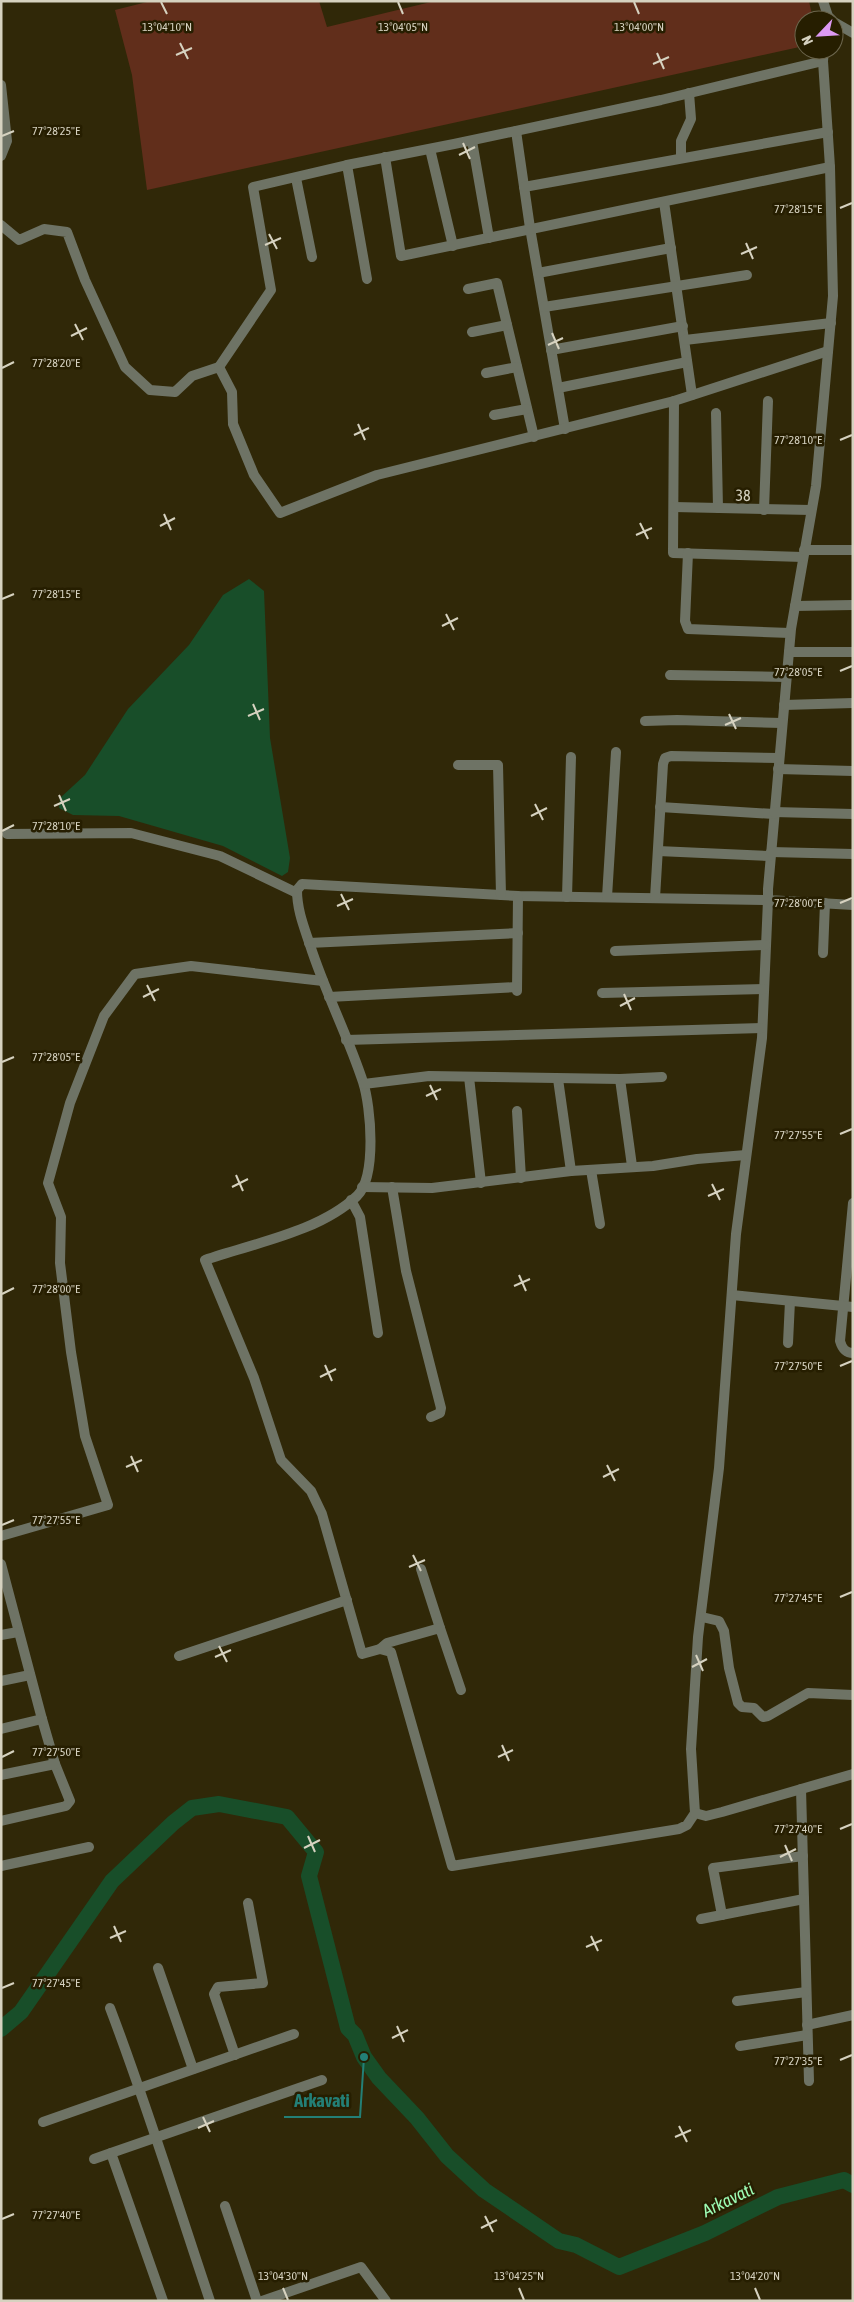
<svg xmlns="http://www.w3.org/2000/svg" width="854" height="2302" font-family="'Asap Condensed',sans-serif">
  <rect width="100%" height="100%" fill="#302808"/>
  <path fill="#612e1b" d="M151,1H319L327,27L435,1H809L813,20H804V46L147,190L132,75L115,10Z"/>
  <path fill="#184e29" d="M249,579L264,591L270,738L290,858L288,872L282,876L223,846L119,816L73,815L59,808L60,798L85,775L128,709L189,645L223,595Z"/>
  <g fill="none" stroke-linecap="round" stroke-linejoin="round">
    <path stroke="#184e29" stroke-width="16" d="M1,2029L21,2012L112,1881L173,1823L192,1808L219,1804L287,1817L316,1852L309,1876L348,2028L355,2035L364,2057L379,2078L417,2118L447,2156L484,2190L559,2241L576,2245L619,2267L705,2233L778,2197L844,2180L853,2185"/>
    <g stroke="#6e7365" stroke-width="10">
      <path d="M824,50L823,61L830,167L833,296L816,486L791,629L768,889V900L762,1038L736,1234L719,1468L698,1637L691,1749L695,1813L687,1825L679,1829L452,1866L391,1652L380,1649L362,1654L322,1514L311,1491L281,1460L254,1378L205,1260C254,1243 319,1232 357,1196C377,1176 371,1107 363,1082C348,1036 325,992 310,945C304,927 297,910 297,890L302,884L518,896L768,900L853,905"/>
      <path d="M1,85L7,141L1,156"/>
      <path d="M516,131L530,228L565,429"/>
      <path d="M472,141L489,238"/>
      <path d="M430,149L453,246"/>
      <path d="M385,157L401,256L830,167"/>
      <path d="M681,158V141L691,119L689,93"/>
      <path d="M347,165L367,279"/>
      <path d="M296,178L312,257"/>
      <path d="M524,187L828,132"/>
      <path d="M664,202L692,395"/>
      <path d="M1,225L19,240L44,229L67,232L85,280L125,367L150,390L175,392L192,376L219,367L232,392L233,424L254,475L280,513L377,475L674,401L828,351"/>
      <path d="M538,273L671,248"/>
      <path d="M468,289L497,283L534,437"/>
      <path d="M544,307L747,275"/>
      <path d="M472,332L507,325"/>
      <path d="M685,340L831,323"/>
      <path d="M551,350L683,326"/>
      <path d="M219,367L271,290L253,187L347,165L454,144L661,100L823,61"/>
      <path d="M486,373L517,367"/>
      <path d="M558,388L687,362"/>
      <path d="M674,401L673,553L803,557"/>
      <path d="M716,413L718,508"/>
      <path d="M494,415L527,409"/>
      <path d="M674,507L811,510"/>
      <path d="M764,510L768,401"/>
      <path d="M804,550H853"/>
      <path d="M688,553L685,621L688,629L790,633"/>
      <path d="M795,606L853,605"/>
      <path d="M789,652H853"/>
      <path d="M670,675L786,677"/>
      <path d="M784,705L853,703"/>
      <path d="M645,721L677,720L782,723"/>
      <path d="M458,765H498L501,895"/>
      <path d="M778,769L853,771"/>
      <path d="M660,807L774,814"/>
      <path d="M774,812L853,814"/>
      <path d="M7,834L131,833L220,856L297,893"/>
      <path d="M658,851L770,856"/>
      <path d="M771,852L853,854"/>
      <path d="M567,897L571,757"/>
      <path d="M607,897L616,752"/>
      <path d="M655,898L663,764L665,758L671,756L779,758"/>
      <path d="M309,943L518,933"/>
      <path d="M615,951L765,945"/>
      <path d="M823,953L825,903"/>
      <path d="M517,991L518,896"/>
      <path d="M602,993L764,989"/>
      <path d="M329,997L517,987"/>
      <path d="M346,1040L762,1028"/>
      <path d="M469,1077L481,1183"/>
      <path d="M558,1079L571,1171"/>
      <path d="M620,1079L632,1166"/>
      <path d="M364,1084L429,1076L620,1079L662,1077"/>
      <path d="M517,1111L521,1178"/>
      <path d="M591,1170L600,1224"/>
      <path d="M362,1187L432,1188L571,1171L653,1166L697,1159L746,1155"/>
      <path d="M392,1187L406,1271L441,1408L440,1413L431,1417"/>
      <path d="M351,1200L360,1217L378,1333"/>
      <path d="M853,1203L840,1341C842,1348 845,1353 853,1353"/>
      <path d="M732,1295L853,1307"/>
      <path d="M788,1343L790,1301"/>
      <path d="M1,1536L108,1505L85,1436L71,1352L60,1263L61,1217L48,1183L70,1103L104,1016L135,974L191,966L323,981"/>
      <path d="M1,1564L42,1719L55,1764L70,1801L66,1806L1,1821"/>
      <path d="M421,1569L440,1628"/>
      <path d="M702,1617L719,1621L724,1631L729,1668L738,1703L742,1707L754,1708L763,1717L768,1716L808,1693L853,1695"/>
      <path d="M1,1635L18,1632"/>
      <path d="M380,1649L387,1643L440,1628L461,1690"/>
      <path d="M179,1656L347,1600"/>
      <path d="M1,1681L30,1675"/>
      <path d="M1,1729L42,1719"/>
      <path d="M1,1775L55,1764"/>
      <path d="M801,1789L809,2081"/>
      <path d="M695,1813L706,1816L722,1812L853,1774"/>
      <path d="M1,1866L89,1847"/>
      <path d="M722,1915L713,1868L803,1856"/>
      <path d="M701,1919L804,1899"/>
      <path d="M158,1968L193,2069"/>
      <path d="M737,2001L806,1992"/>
      <path d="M110,2008C147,2105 177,2203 210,2301"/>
      <path d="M807,2025L853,2015"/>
      <path d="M740,2046L807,2035"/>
      <path d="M235,2055L214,1994L218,1987L263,1983L248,1903"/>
      <path d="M43,2122L294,2034"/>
      <path d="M94,2159L111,2153"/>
      <path d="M225,2206L257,2301"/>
      <path d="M163,2301L111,2153L322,2080"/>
      <path d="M262,2301L361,2267L386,2301"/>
    </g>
    <g stroke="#6e7365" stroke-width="10">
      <path d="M823,1L828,16L832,20"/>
      <path d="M834,22L853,33"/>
    </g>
  </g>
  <path fill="none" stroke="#d6d2c0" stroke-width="2" d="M161,2L167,14M398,2L403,14M634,2L639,14M180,43L188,59M657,53L664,69M176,55L192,48M653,64L669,57M2,136L14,131M463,143L470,159M459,155L475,147M840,208L852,203M269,234L277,249M746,243L753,259M265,245L281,238M741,254L757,247M75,324L83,340M552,333L559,349M71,336L87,328M548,345L563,338M2,368L14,362M358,424L365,440M354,435L369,428M840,440L852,435M164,514L171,530M640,523L648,539M160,526L175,518M636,535L652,528M2,599L14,594M446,614L454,630M442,626L458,618M840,671L852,666M253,704L260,720M729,714L736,729M248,716L264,709M725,725L741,718M59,795L66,811M535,804L543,820M54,806L70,799M531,816L547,808M2,831L14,825M341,894L349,910M840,903L852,898M337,906L353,899M147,985L155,1001M624,994L631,1010M143,997L159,989M620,1006L635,998M2,1062L14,1057M430,1085L437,1100M426,1096L441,1089M840,1134L852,1129M236,1175L243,1191M712,1184L720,1200M232,1187L248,1179M708,1196L724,1189M519,1275L526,1291M514,1286L530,1279M2,1294L14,1288M325,1365L332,1381M840,1366L852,1361M320,1377L336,1369M131,1456L138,1472M607,1465L615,1481M126,1467L142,1460M603,1477L619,1469M2,1525L14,1520M413,1555L421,1571M409,1567L425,1560M840,1597L852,1592M219,1646L227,1662M696,1655L703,1671M215,1657L231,1650M692,1667L707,1659M502,1745L509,1761M2,1757L14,1751M498,1757L513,1750M840,1829L852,1824M308,1836L315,1852M785,1845L792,1861M304,1848L320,1840M780,1857L796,1849M114,1926L121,1942M591,1936L598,1951M110,1938L126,1931M586,1947L602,1940M2,1988L14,1983M397,2026L404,2042M392,2038L408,2030M840,2060L852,2055M203,2117L210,2132M679,2126L687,2142M198,2128L214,2121M675,2137L691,2130M485,2216L493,2232M2,2219L14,2214M481,2228L497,2220M283,2288L288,2300M519,2288L524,2300M755,2288L760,2300"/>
  <g text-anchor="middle" stroke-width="5" stroke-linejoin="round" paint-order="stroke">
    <g font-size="16" fill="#d6d2c0" stroke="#261e00">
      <text transform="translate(743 495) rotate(1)" y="6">38</text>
    </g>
    <g font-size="18" font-style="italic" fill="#9dfcb4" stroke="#261e00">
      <text transform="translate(728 2200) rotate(-26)" y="6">Arkavati</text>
    </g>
  </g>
  <g font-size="12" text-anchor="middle" fill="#d6d2c0" stroke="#261e00" stroke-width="5" stroke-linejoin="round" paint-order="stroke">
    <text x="167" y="31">13°04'10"N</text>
    <text x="403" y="31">13°04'05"N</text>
    <text x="639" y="31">13°04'00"N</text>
    <text x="56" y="135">77°28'25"E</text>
    <text x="798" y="213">77°28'15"E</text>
    <text x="56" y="367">77°28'20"E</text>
    <text x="798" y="444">77°28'10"E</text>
    <text x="56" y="598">77°28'15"E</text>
    <text x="798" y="676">77°28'05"E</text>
    <text x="56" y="830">77°28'10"E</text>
    <text x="798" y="907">77°28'00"E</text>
    <text x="56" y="1061">77°28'05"E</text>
    <text x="798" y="1139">77°27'55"E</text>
    <text x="56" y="1293">77°28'00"E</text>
    <text x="798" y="1370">77°27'50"E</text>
    <text x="56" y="1524">77°27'55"E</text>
    <text x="798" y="1602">77°27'45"E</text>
    <text x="56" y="1756">77°27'50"E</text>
    <text x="798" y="1833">77°27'40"E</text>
    <text x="56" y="1987">77°27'45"E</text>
    <text x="798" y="2065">77°27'35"E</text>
    <text x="56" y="2219">77°27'40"E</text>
    <text x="283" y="2280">13°04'30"N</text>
    <text x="519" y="2280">13°04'25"N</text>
    <text x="755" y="2280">13°04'20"N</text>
  </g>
  <path fill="none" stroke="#237f76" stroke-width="2" d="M364 2057L360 2117H284"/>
  <circle fill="#237f76" stroke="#261e00" stroke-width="2" cx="364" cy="2057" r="5"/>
  <g font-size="18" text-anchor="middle" font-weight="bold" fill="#237f76" stroke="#261e00" stroke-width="5" stroke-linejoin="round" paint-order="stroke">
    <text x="322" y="2107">Arkavati</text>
  </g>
  <rect width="854" height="2302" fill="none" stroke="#d6d2c0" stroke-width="5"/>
  <g transform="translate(819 35) rotate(245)"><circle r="24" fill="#261e00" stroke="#6c664d"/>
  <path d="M0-4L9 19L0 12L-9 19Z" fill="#dd99f3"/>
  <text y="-8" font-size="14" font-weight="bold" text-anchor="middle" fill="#d6d2c0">N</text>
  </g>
</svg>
